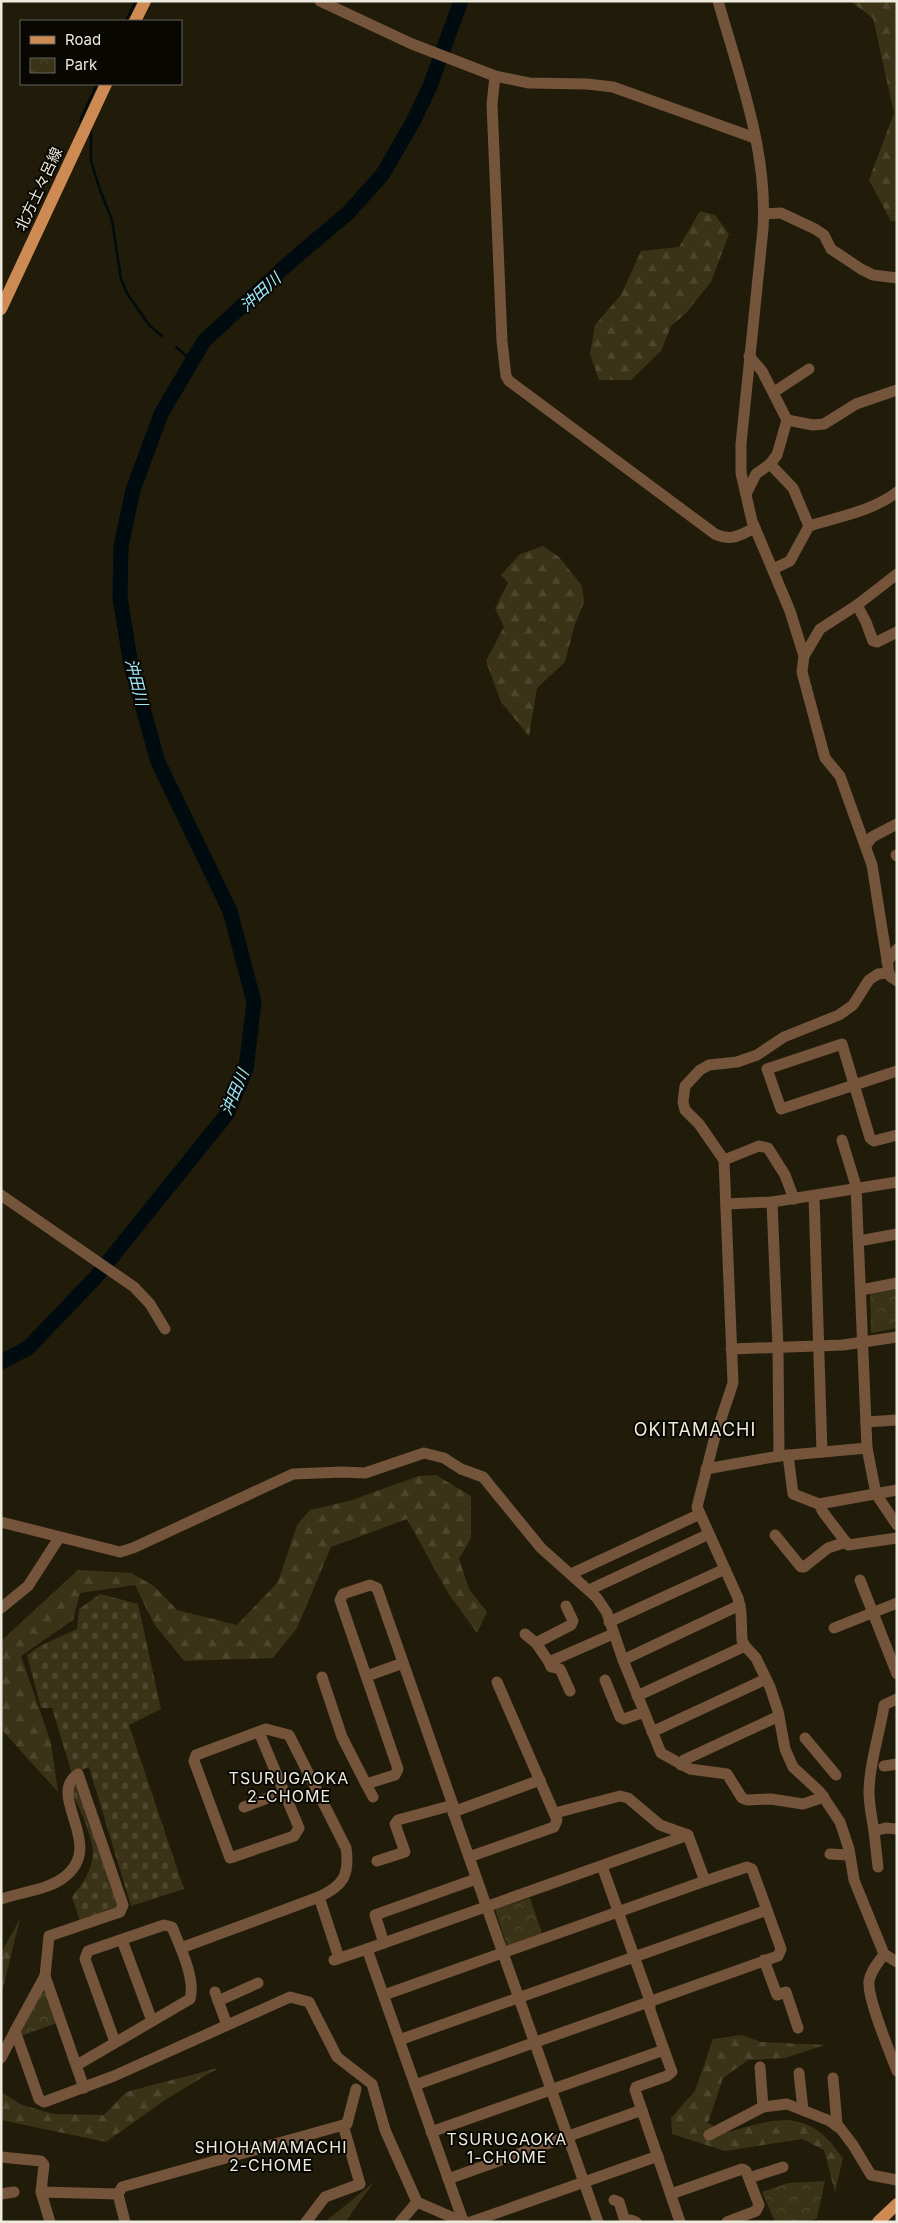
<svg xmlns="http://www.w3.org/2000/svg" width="898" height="2223" font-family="Inter,'Noto Sans JP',sans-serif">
  <defs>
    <pattern id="forest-firs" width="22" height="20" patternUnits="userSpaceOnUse" patternTransform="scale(1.25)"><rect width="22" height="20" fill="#3b3317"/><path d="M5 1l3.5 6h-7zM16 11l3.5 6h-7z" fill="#4e472d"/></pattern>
    <pattern id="cemetery-stones" width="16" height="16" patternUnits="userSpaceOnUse" patternTransform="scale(1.25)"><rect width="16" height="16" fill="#3b3317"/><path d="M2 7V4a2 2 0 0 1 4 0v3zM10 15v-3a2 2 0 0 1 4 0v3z" fill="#4e472d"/></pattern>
    <pattern id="park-crowns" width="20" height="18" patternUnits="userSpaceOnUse" patternTransform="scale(1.25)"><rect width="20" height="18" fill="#3b3317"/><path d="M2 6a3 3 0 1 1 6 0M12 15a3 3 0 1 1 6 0" fill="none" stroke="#4e472d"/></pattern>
  </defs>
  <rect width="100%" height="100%" fill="#211c09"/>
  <g fill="url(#forest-firs)">
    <path d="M850,1H897V221H891L869,180L894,113L873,18Z"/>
    <path d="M700,211L715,215L729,234L711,282L686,313L671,326L661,351L631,380H599L590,354L595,325L621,295L641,251L679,247Z"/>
    <path d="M543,546L559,557L582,586L584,602L574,627L565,662L537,688L529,736L501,702L486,661L504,627L495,608L508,583L501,575L520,554Z"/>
    <path d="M436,1475L471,1496V1538L459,1559L469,1589L487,1612L477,1633L448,1593L407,1519L331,1547L297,1628L273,1658L184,1661L154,1624L135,1585L80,1593L73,1620L21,1656L51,1743L58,1792L1,1729V1641L78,1570L131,1573L154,1586L177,1610L237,1625L278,1582L297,1525L310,1510L349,1501L419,1476Z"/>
    <path d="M20,1919L2,1992L1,1993V1953Z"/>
    <path d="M742,2035L761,2042L825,2045L785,2058L748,2060L723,2078L708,2123L725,2133C758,2124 793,2109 822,2134C830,2140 836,2150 843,2158L835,2192L824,2150L802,2139L725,2151L672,2134L671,2118L695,2091L713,2039Z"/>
    <path d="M218,2068L168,2098L106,2142L1,2120V2092L22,2105L54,2114L104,2115L126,2092Z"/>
    <path d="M374,2182L345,2222H325Z"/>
  </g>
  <g fill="url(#cemetery-stones)">
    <path d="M100,1594L138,1604L161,1709L129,1725L184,1889L131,1906L89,1767L72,1774L52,1708H41L27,1655L40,1646L77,1629L79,1609Z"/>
    <path d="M77,1780L120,1903L117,1909L80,1921L72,1897C82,1885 93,1869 93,1852C94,1840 77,1802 71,1790Z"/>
  </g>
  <g fill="url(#park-crowns)">
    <path d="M897,1286V1328L871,1333L870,1291Z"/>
    <path d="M530,1898L542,1934L507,1946L495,1909Z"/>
    <path d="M42,1988H45L57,2023L21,2036L19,2032Z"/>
    <path d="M825,2181L817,2218L809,2222H775L762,2192L788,2183Z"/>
  </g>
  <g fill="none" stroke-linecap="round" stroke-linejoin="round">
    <g stroke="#000b10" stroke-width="2.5">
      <path d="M126,21L136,1"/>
      <path d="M80,121L97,84"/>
      <path d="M91,129V161L100,190L112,220L121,279L128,295L150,326L162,336"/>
      <path d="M176,347L192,361"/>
    </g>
    <path stroke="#000b10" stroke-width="15" d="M1,1362L28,1348L95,1278L227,1114L246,1069L254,1002L230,911L158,762L131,665L120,598L121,546L133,490L161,414L204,341L290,262L348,213L382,175L413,122L430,86L461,1"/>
    <g stroke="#74543a" stroke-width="11">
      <path d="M320,1L412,44L495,76L529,83L587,84L613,87L755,138"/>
      <path d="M718,1C739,75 768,151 763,229L741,444V473L752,521L790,611L804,656L802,672L825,758L840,776L872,865L889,973L891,977L897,981"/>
      <path d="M495,76L492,104L502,341L506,376L509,381L715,534C732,542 739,535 755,528"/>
      <path d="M764,214L781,213L815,229L824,235L831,249L861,269L873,275L897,278"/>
      <path d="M749,356L762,371L787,420"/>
      <path d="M774,392L809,369"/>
      <path d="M770,464L793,488L809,526"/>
      <path d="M746,494L756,474L770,464L777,455L787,420L813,425L824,424L856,404L897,390"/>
      <path d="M773,569L790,561L809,526C838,517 873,511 897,492"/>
      <path d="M857,605L866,622L873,641L877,642L897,632"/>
      <path d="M804,656L820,629L857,605L897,574"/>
      <path d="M867,844L872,837L897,824"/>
      <path d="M896,855L897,856"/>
      <path d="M887,962L897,949"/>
      <path d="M889,973L878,974L869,980L853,1005L839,1015L784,1037L757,1055L737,1062L709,1065L700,1070L685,1086L683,1102L685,1110L699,1124L724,1160L733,1383L714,1440L697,1507L738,1598L741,1612L742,1640L745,1646L756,1658L770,1687L778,1711L785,1749L793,1767L820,1792L840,1822L849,1849L854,1880L884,1954C878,1963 871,1970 869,1981C867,1999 890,2052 897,2071"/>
      <path d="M897,1071L781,1109L767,1069L842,1044L870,1138L874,1141L897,1135"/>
      <path d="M842,1140L856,1186L867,1448L876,1494L897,1525"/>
      <path d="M724,1160L759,1146L768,1148L785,1175L794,1199"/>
      <path d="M1,1195L134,1287L150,1304L165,1329"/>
      <path d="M814,1197L822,1452"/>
      <path d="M772,1202L778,1348L779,1456"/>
      <path d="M726,1204L772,1202L897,1182"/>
      <path d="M859,1241L897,1234"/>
      <path d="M861,1290L897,1283"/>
      <path d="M731,1349L843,1345L897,1337"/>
      <path d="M866,1422L897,1420"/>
      <path d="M788,1455L793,1494L819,1504L823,1512L848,1545L897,1538"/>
      <path d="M706,1469L779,1456L867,1448"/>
      <path d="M819,1504L897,1490"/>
      <path d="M1,1522L120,1552L133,1548L293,1474L342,1472L365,1473L424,1453L444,1458L461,1469L483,1477L541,1548L597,1598L607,1613L623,1660L661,1753L690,1769L727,1774L742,1798L747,1800L771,1799L803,1804L824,1797"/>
      <path d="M775,1535L801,1567H804L828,1548L846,1542"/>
      <path d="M571,1574L700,1514"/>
      <path d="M860,1580L897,1674"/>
      <path d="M589,1590L709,1534"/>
      <path d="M566,1606L573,1621L571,1625L536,1643L549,1662L613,1634"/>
      <path d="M1,1608L28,1586L59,1538"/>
      <path d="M609,1622L725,1569"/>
      <path d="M834,1628L897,1603"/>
      <path d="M525,1634L536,1643"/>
      <path d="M623,1660L740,1605"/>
      <path d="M549,1662L551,1667L560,1669L570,1691"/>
      <path d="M367,1676L403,1663"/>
      <path d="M322,1677L342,1737L366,1784L395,1775L398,1769L340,1600L343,1594L370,1585L377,1588L453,1805V1812L469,1857L598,2222"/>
      <path d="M605,1680L620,1717L624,1719L644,1712"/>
      <path d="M637,1696L745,1646"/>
      <path d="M897,1699L884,1705C880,1734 869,1763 869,1792C869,1805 872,1818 874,1831L886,1828L897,1829"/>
      <path d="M259,1732L299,1828L294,1836L230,1858L194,1761L196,1755L266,1729L289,1735L346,1848C350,1875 343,1886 319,1897"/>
      <path d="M652,1732L766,1679"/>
      <path d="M805,1738L836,1775"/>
      <path d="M681,1765L684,1760L779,1716"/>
      <path d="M884,1766L897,1764"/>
      <path d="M366,1784L373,1797"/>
      <path d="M244,1807L284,1792"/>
      <path d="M453,1812L540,1780"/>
      <path d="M555,1813L620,1796L628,1798L660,1825L688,1835"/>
      <path d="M874,1831L878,1867"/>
      <path d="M830,1854L849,1855"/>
      <path d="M469,1857L554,1827L557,1820L497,1682"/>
      <path d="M377,1861L405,1852L395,1824L398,1820L453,1805"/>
      <path d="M1,1899C21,1892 47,1890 63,1878C108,1846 45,1796 78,1774L123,1905L120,1912L49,1936L45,1976L15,2031L39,2099L44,2102L114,2076L290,1997L309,2002L337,2057L372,2084L385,2130L417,2202L463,2222"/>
      <path d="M122,1940L152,2021"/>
      <path d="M384,1943L375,1915L476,1879"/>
      <path d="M181,1948L319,1897L339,1958"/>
      <path d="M884,1954L897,1962"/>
      <path d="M334,1960L367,1949"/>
      <path d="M764,1960L777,1995L786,1992L798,2028"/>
      <path d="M45,1976L84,2088"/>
      <path d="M215,1992L227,2025"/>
      <path d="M384,1995L705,1881"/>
      <path d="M218,2001L258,1983"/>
      <path d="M399,2040L767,1910L752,1869L747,1867L705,1881L688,1835L367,1949L462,2218L465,2222"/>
      <path d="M664,2050L672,2072L667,2076L636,2087L635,2090L680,2222"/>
      <path d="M1,2058L15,2031"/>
      <path d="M77,2065L190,1999C196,1980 180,1946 172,1927L164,1925L88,1951L85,1959L115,2042"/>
      <path d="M760,2067L763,2107"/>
      <path d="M799,2073L803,2110"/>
      <path d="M833,2078L837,2124L853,2145L871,2175L897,2180"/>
      <path d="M415,2085L778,1956L781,1949L767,1910"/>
      <path d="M431,2132L664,2050L650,2010V2001L602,1866"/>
      <path d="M709,2135L763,2107L787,2104L830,2121L838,2127"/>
      <path d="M1,2157L41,2161L44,2165L41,2192L50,2222"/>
      <path d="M749,2178L783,2167"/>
      <path d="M448,2179L642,2110"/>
      <path d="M41,2192L118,2194"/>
      <path d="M1,2194L14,2192"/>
      <path d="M671,2194L742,2169L746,2171L759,2205L756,2211L727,2222"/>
      <path d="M614,2200L619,2202L625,2221L631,2220L636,2222"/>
      <path d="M125,2222L118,2194L122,2187L347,2124L356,2089"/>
      <path d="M306,2222L325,2197L360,2184L343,2125"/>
      <path d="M400,2222L417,2202"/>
      <path d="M471,2222L658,2156"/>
    </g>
    <g stroke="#ce8a53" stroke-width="12">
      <path d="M135,21L145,1"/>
      <path d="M1,309L106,84"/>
      <path d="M878,2222L897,2204"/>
    </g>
  </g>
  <g text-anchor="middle" stroke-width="4" stroke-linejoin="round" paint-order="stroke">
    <g font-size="15" fill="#edeade" stroke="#080702">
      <text transform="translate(39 189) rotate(-65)" y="5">北方土々呂線</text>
    </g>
    <g font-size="16" font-style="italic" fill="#9feafe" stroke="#080702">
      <text transform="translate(260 292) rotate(-42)" y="6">沖田川</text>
      <text transform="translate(137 682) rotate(76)" y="6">沖田川</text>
      <text transform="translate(234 1092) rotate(-67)" y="6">沖田川</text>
    </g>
    <g font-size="16" letter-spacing="1" fill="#edeade" stroke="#080702">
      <text x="289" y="1784">TSURUGAOKA<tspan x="289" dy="18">2-CHOME</tspan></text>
      <text x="507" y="2145">TSURUGAOKA<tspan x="507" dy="18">1-CHOME</tspan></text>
      <text x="271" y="2153">SHIOHAMAMACHI<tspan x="271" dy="18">2-CHOME</tspan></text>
    </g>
    <g font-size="18" letter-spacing="1" fill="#edeade" stroke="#080702">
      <text x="695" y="1436">OKITAMACHI</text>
    </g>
  </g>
  <rect width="898" height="2223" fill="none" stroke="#edeade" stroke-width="5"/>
  <rect x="20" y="20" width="162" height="65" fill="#080702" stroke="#64625a"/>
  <rect x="30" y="36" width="25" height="8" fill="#ce8a53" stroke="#64625a"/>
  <text x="65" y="45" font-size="15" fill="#edeade">Road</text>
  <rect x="30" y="58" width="25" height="15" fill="url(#park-crowns)" stroke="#64625a"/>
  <text x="65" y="70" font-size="15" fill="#edeade">Park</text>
</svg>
